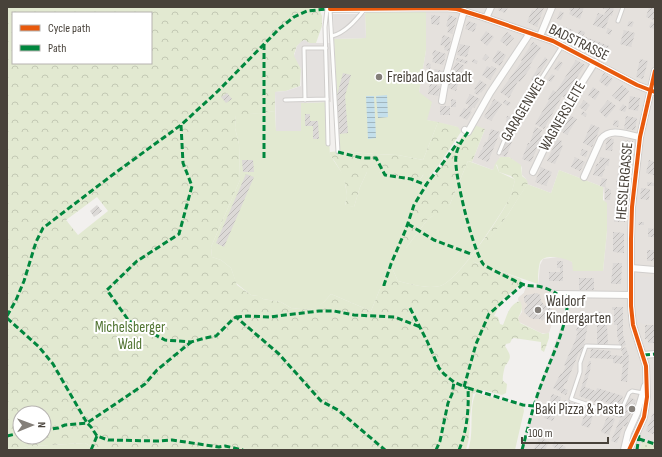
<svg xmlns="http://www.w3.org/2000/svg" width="662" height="457" font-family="'Sofia Sans Condensed',sans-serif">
  <defs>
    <pattern id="forest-crowns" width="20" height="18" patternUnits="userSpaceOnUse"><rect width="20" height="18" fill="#e2e9d1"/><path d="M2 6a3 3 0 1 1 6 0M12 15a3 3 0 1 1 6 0" fill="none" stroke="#c3c9b4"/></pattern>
    <pattern id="park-dots" width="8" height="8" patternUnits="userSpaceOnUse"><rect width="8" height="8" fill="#e2e9d1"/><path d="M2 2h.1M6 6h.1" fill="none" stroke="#c3c9b4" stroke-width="1.8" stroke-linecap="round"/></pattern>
    <pattern id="water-rules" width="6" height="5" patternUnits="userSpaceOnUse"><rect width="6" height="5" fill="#c4dfeb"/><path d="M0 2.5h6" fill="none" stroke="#a1b6bf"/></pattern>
    <pattern id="building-hatch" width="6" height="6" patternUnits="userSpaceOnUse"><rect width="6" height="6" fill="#dcd9d7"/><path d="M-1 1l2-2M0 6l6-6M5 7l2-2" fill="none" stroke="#bebbb9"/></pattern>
  </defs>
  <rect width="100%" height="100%" fill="#f2f0ee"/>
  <path fill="#e5e1dd" d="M367,7H655V443L642,441L640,450H521L538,390L565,316L564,314H561L554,316L549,333L518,300L519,297L524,293L526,287H538L540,265L543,259L558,257L566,258L572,262L603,271L607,231L603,187L559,170L551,193L527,184L526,179L522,175V167L509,157H500L493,170L472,162L485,129L469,136L461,132L457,127L427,120L419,92L426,50Z"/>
  <path fill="#e8e2db" d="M526,287H538L551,292L553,294L556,307L550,329L548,334L541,333L519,322L518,318L522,312V307L518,298L524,293Z"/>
  <g fill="#e2e9d1">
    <path d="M368,10H426V50L419,92L432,102L427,120L438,122L423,160L398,155L374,154L340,151L334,39L366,38L365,14Z"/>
    <path d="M327,102L330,155L344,176L347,196L345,205L354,207L360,187L367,172H379L419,181L424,174H429L433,177V179L414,208L399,247L406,248L428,219L450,204L468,161L493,170L495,164L496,165L499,172L514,179L515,180C513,188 511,197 507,203C497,220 457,282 440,286C426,289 411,284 398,281L393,270L388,269L371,311L331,294L324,302L316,308L310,310L291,308L281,302L263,299L258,296L251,295L236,283L231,268L221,260L212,257L211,247L240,180L239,144L235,128L236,114L261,113L275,111L276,131L301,130V103Z"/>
    <path d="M559,170L603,187V200L607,203V231L603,271H573L572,262C566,258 544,253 540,262C538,269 538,278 538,284L474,262L472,259L507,216L527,184L551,193Z"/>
    <path d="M476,393L523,406L524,411L515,450H468C475,433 468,408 476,393Z"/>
    <path d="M85,443L95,449L139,450H14L32,446Z"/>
  </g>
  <g fill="url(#forest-crowns)" fill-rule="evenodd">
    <path d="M7,7H318L322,16V26L316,43H309L304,40L297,46L294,54L301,69L300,86L286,91L275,92V111L261,113L236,115L235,128L239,144L240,180L211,247L212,257L221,260L231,268L237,285L251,295L259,296L263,299L281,302L291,308L311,310L324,302L331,294L371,311L388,269L393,270L398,281C411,284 426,289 440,286C457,282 498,220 507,203C511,196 513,188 515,180L511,176L499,172L497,165L495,164L500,157H509L521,165L522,176L526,179L528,183L507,216L473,259L474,262L521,279L522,282L520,285L503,299L494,316L498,317L500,324L503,325C507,316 509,304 520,301C524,308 521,312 518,318L520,323L543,334L549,333V338L544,352L541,350V342L514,338L512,339L510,343L506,344L505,346C511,356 512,357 505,366C504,370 502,378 503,381L507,384L506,393L502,395L483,390L473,394L470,417L469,438L466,450L95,449L85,443L32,446L14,450H7ZM13,13H151V63H13ZM97,197L108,211L78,235L66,220ZM20,413H44V437H20Z"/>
    <path d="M438,122L458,127L461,132L438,166L431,175L427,174L423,175L419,181L379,172H367L360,187L354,207L345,206C350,187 342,170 330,155V152L340,151L374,154L398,155L423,160Z"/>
    <path d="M474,125L485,129L472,162L468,161L450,204L446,208L428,219L406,248L405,250L401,251L399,247L414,208L430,182L464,134L469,136Z"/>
  </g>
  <path fill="url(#park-dots)" d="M642,441L655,443V450H640Z"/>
  <g fill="#e4e1df">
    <path d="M333,14H365L366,38L334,39Z"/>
    <path d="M305,40L309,43H330L331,102L301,103V131H276L275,92L286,91L301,86V69L294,56L297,46L302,41Z"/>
    <path d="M640,277H655V324H643L638,321V287H640Z"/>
  </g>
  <g fill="url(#water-rules)">
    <path d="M387,95L388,117L378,118L376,96Z"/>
    <path d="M366,96H374L376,138L368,139Z"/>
  </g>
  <g fill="url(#building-hatch)">
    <path d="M499,7H508L505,13L498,10Z"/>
    <path d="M537,7H544L537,27L527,22L532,10L535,11Z"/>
    <path d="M570,7H584L580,19L569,14L571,11L569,10Z"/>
    <path d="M603,7H614L612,16L610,15L605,29L593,25L598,13L604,15L605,13L607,10L602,8Z"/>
    <path d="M649,7H655L654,20L646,17Z"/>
    <path d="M560,11L564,13L561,20L557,19Z"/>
    <path d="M431,15L440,16L439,25L431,24Z"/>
    <path d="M449,15L457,18L452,34L447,32L449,27L446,26Z"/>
    <path d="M468,21L477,24L474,32L465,29Z"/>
    <path d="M629,21L634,22L632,27L627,26Z"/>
    <path d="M651,22L655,23L654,29L649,27Z"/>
    <path d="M554,23L573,30L569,41L550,33Z"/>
    <path d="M608,28L612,30L610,35L606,33Z"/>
    <path d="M579,30L585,32L583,36L578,34Z"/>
    <path d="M624,30L635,33L631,47L620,44Z"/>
    <path d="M486,31L494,37L487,46L480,40Z"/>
    <path d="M507,32L514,38L507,46L500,41Z"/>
    <path d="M443,35L451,38L449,48H450L449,51L444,50L445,46L440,45Z"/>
    <path d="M583,36L609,46L607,52L602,50L600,54L580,45Z"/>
    <path d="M533,42L541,48L529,66L531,67L520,82L518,81L509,98L500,92L522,61L521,60Z"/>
    <path d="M460,44L470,46L467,57L457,55Z"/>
    <path d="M434,50L446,54L443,65L432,62L434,56L432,55Z"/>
    <path d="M498,50L506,55L500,66L492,61Z"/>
    <path d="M486,54L489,57L485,61L482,59Z"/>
    <path d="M545,57L548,60L534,81L531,79Z"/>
    <path d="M457,58L468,61L467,64L456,61Z"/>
    <path d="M473,59L478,61L476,64L472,62Z"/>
    <path d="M640,59L648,61L643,79L636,77Z"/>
    <path d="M576,60L585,65L564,97L562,96L544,129L535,124L549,100L548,99L553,90L556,92Z"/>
    <path d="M559,61L563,63L558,71L554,69Z"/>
    <path d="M456,62L464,65L461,75L452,72Z"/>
    <path d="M427,63L431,64L430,69L426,68Z"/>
    <path d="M487,66L491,68L492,66L497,69L490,80L482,75Z"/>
    <path d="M435,69L443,71L441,80L433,78Z"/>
    <path d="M343,73L351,75L345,96L348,133L339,134L337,95Z"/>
    <path d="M604,73L613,79L607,87L599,81Z"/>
    <path d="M552,74L555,76L551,82L547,80Z"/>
    <path d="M451,78L459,81L456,91L448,88Z"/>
    <path d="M480,80L487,85L481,93L480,92L478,95L474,93L476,90L474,89Z"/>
    <path d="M430,84L440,86L438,96L428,94Z"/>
    <path d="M622,85L629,91L620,102L612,96Z"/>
    <path d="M593,87L600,92L595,100L588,95Z"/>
    <path d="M227,93L232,99L226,103L221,97Z"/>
    <path d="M470,94L480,99L474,108L473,107L470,112H472L467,120L459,116L464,108L467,109L469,105L465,103Z"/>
    <path d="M630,96L640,98L638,111L628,109Z"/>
    <path d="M451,99L456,100V107H451Z"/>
    <path d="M494,99L502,104L491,121L484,117Z"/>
    <path d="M505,100L511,103L508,106L503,103Z"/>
    <path d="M584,100L590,105L585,111L579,107Z"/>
    <path d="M608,100L616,106L606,118L599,111Z"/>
    <path d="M623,104L627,107L625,112L619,110Z"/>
    <rect x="440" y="106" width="10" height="9"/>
    <path d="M583,111L587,114L585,117L581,114Z"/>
    <path d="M305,114H310V121H318L319,139H313V126H305Z"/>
    <path d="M570,115L577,119L567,135L559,130L564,121L566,122Z"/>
    <path d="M507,116L513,117L512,123L506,122Z"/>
    <path d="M626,116L637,118L635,130L624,129Z"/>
    <path d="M614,120L619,121L618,127L613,126Z"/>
    <path d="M591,124L600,128L592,147L583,143Z"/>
    <path d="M535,127L542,130L540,135L542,136L531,162L522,159L528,143H530Z"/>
    <path d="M491,129L500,132L488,162L478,158L481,150H482L485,142H487Z"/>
    <path d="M508,137L513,139L506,157L501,155Z"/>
    <path d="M607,138L614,139L612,151L605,150Z"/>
    <path d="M557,139L562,141L561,145L563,146L555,164L547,161Z"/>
    <path d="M622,140L633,141L631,155L620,154Z"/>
    <path d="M582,149L588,151L586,157L580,155Z"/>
    <path d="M575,157L585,162L580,171L571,167Z"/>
    <path d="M600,157L610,159L608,166L606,165L602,177L593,175L597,163L599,164Z"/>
    <path d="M242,160H253L254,172H243Z"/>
    <path d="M649,160L655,162L654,175L646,173Z"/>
    <path d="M620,162L629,164L625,187L628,188L627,193L622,192L623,187L616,185Z"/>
    <path d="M541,167L552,172L546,186L535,182Z"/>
    <path d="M246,174L254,177L224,247L216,243Z"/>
    <path d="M602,178L607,179L605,187L600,186Z"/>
    <path d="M647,182L654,183V186H647Z"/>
    <path d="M605,187L611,190L610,200H605Z"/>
    <path d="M641,188L650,189L649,200L640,199Z"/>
    <path d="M615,201L626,202L625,222H614Z"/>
    <path d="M97,205L102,211L94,217L90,211Z"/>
    <path d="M639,222H644V225H638Z"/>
    <path d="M648,228L655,229V237H648Z"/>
    <path d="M613,232L624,233V253L613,252Z"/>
    <rect x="647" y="250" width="8" height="11"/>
    <path d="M557,261H563V281H549V272H560V268H557Z"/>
    <path d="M613,263H622L621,284H611Z"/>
    <rect x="579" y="278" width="15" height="12"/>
    <path d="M537,293L540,295L541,301L544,305H545L552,309L550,315L547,316L542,321L541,319H533L529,317L524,312L525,308L527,306V304L524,301V296L527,295Z"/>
    <path d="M612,307H623V335L626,345L620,347L617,335V325H614V310H612Z"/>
    <path d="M594,311L602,312V325H607L608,344H597V321H595V319H588V325L584,344L581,353L579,352L566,384L565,383L563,388L568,390L566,395L561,393V392L553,388L561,373L562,374L566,366L564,365L575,341L578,331H576L578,325L579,326L580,323V319H577V313H594Z"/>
    <path d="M645,325H655V343H648V339H645Z"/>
    <path d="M626,347L629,357L627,382L621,381L623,364L613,363V359L590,358L591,349L611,351L610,355L623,356L621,349Z"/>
    <path d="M589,361H591L590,371L585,387L596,391L597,388L623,396L619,407L599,400L598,403L579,396Z"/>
    <path d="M552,394L561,397L553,421L544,418Z"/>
    <path d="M629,397L636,400L626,427L623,426L617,443L611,441Z"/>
    <path d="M564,400L577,404L574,414L564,411L566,405L562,404Z"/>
    <path d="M587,407L595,410L589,428L581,425Z"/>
    <path d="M653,413L655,415V435L646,431Z"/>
    <path d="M607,417L615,419L609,435L601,432Z"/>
    <path d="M540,437L549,442L545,450H533Z"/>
    <path d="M555,441L566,447L564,450H559L552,446Z"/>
  </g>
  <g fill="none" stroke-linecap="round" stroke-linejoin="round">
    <defs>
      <g id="lane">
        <path d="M618,21L623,7"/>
        <path d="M332,36C345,33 356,20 364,10"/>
        <path d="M327,99L328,144"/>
        <path d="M285,100L327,99L325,27L327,9H330L338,152"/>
        <path d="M305,100L304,48H326"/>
        <path d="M499,153L508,131L512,133L534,90L562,46"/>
        <path d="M620,347L586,346L580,363V372L571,399L619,415L629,393L632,391L643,393"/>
      </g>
      <g id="street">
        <path d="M330,9L445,8L457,9L486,18L553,41L637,85L655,92"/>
        <path d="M486,18L491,7"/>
        <path d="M540,36L552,7"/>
        <path d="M442,101L447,72L464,11"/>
        <path d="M465,130L468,132L490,93L530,33"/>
        <path d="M533,172L557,122L595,62"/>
        <path d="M584,177L601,139C611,127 627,135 640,137"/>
        <path d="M631,268L655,270"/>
        <path d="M557,294L630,295"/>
        <path d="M644,355L655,354"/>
        <path d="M624,450L628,433L637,413L645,386"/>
        <path d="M629,450L644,417L647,397L646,366L633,325L631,306V239L632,207L640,137L655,71"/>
      </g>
    </defs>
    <use href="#lane" stroke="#d0cecc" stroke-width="5"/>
    <use href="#street" stroke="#d0cecc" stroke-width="8"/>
    <use href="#lane" stroke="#fdfdfc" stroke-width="3"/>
    <use href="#street" stroke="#fdfdfc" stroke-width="6"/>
    <g stroke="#00873e" stroke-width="3" stroke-dasharray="6 3" stroke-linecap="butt">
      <path d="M181,125L183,163L192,186L179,234L137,261L107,290L129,321L165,340L191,342L205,338L216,336L233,319L236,317L279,354L321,401L338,410L385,450"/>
      <path d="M468,132C463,139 457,147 456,156C453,171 474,255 484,265C487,267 520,284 525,285C529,286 533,286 537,286C544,287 551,290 557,294"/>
      <path d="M338,152L362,158H376L385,175L411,179L426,185"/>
      <path d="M264,158V43"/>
      <path d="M408,224L434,240L471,254"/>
      <path d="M384,286V285L391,264L406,229L414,205L428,182L443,163L458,142"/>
      <path d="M410,308L427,341L439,368L444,374L454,382L467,388"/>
      <path d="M7,316L16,300L24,281L36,242L43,228L111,176L181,125L218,91L280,28L294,17L307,11L327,9"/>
      <path d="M236,317L248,316L269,317L319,311H334L354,315L395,317L420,327"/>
      <path d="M7,318L39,347L53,364L87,423L145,384L157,370L191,342"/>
      <path d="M644,355L655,354"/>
      <path d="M464,387L476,344L489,314L522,285"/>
      <path d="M44,430L58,428L65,425L87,423L91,427L97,436L108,440L158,441L172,440L219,447L225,446L243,450"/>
      <path d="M7,436L20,433"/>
      <path d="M639,439L655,444"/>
      <path d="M91,450L97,436"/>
      <path d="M436,450L440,441L448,403L452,394L454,382"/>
      <path d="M459,450C467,431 469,409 468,388L523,405L534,406"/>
      <path d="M522,450C528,428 533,406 541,385C552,355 568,327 568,294"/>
      <path d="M637,450L639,435"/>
    </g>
    <defs>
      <g id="cycleway">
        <path d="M330,9L445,8L457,9L486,18L553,41L637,85L655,92"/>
        <path d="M629,450L644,417L647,397L646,366L633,325L631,306V239L632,207L640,137L655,71"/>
      </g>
    </defs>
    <use href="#cycleway" stroke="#fff" stroke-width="6"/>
    <use href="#cycleway" stroke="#e8590c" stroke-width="4"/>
  </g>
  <g fill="#847f79" stroke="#fff" stroke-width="1.5">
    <circle cx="379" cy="77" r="4"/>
    <circle cx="538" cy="310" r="4"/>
    <circle cx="632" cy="409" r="4"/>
  </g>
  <g text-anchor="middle" stroke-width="4" stroke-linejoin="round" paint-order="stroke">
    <g font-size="15" fill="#48423a" stroke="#fff">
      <text transform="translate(579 42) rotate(26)" y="5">BADSTRASSE</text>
      <text transform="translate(523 109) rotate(-59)" y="5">GARAGENWEG</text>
      <text transform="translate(562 116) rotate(-60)" y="5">WAGNERSLEITE</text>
      <text transform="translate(624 181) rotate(-85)" y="5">HESSLERGASSE</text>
    </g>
    <g font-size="15" fill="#48423a" stroke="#fff" text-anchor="start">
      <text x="387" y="82">Freibad Gaustadt</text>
      <text x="546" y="306">Waldorf<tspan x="546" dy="17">Kindergarten</tspan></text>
      <text x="624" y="414" text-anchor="end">Baki Pizza &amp; Pasta</text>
    </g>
    <g font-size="15" fill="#527533" stroke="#fff">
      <text x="130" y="332">Michelsberger<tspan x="130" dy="17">Wald</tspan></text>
    </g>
  </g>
  <rect width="662" height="457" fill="none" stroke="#48423a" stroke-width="16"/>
  <rect x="12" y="12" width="140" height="52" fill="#ffffff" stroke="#b6b3b0"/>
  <rect x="20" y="25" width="20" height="6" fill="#e8590c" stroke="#b6b3b0"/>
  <text x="48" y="32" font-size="12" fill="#48423a">Cycle path</text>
  <rect x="20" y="45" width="20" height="6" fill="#00873e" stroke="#b6b3b0"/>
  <text x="48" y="52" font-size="12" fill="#48423a">Path</text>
  <g transform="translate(32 425) rotate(89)"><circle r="19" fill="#ffffff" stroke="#b6b3b0"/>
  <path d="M0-3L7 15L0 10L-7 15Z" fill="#847f79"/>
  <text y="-6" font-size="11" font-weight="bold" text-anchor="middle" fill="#48423a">N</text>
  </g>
  <path d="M522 437v6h86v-6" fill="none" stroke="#48423a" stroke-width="2"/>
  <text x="528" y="437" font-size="12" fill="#48423a" stroke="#ffffff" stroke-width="3" paint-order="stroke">100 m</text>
</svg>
